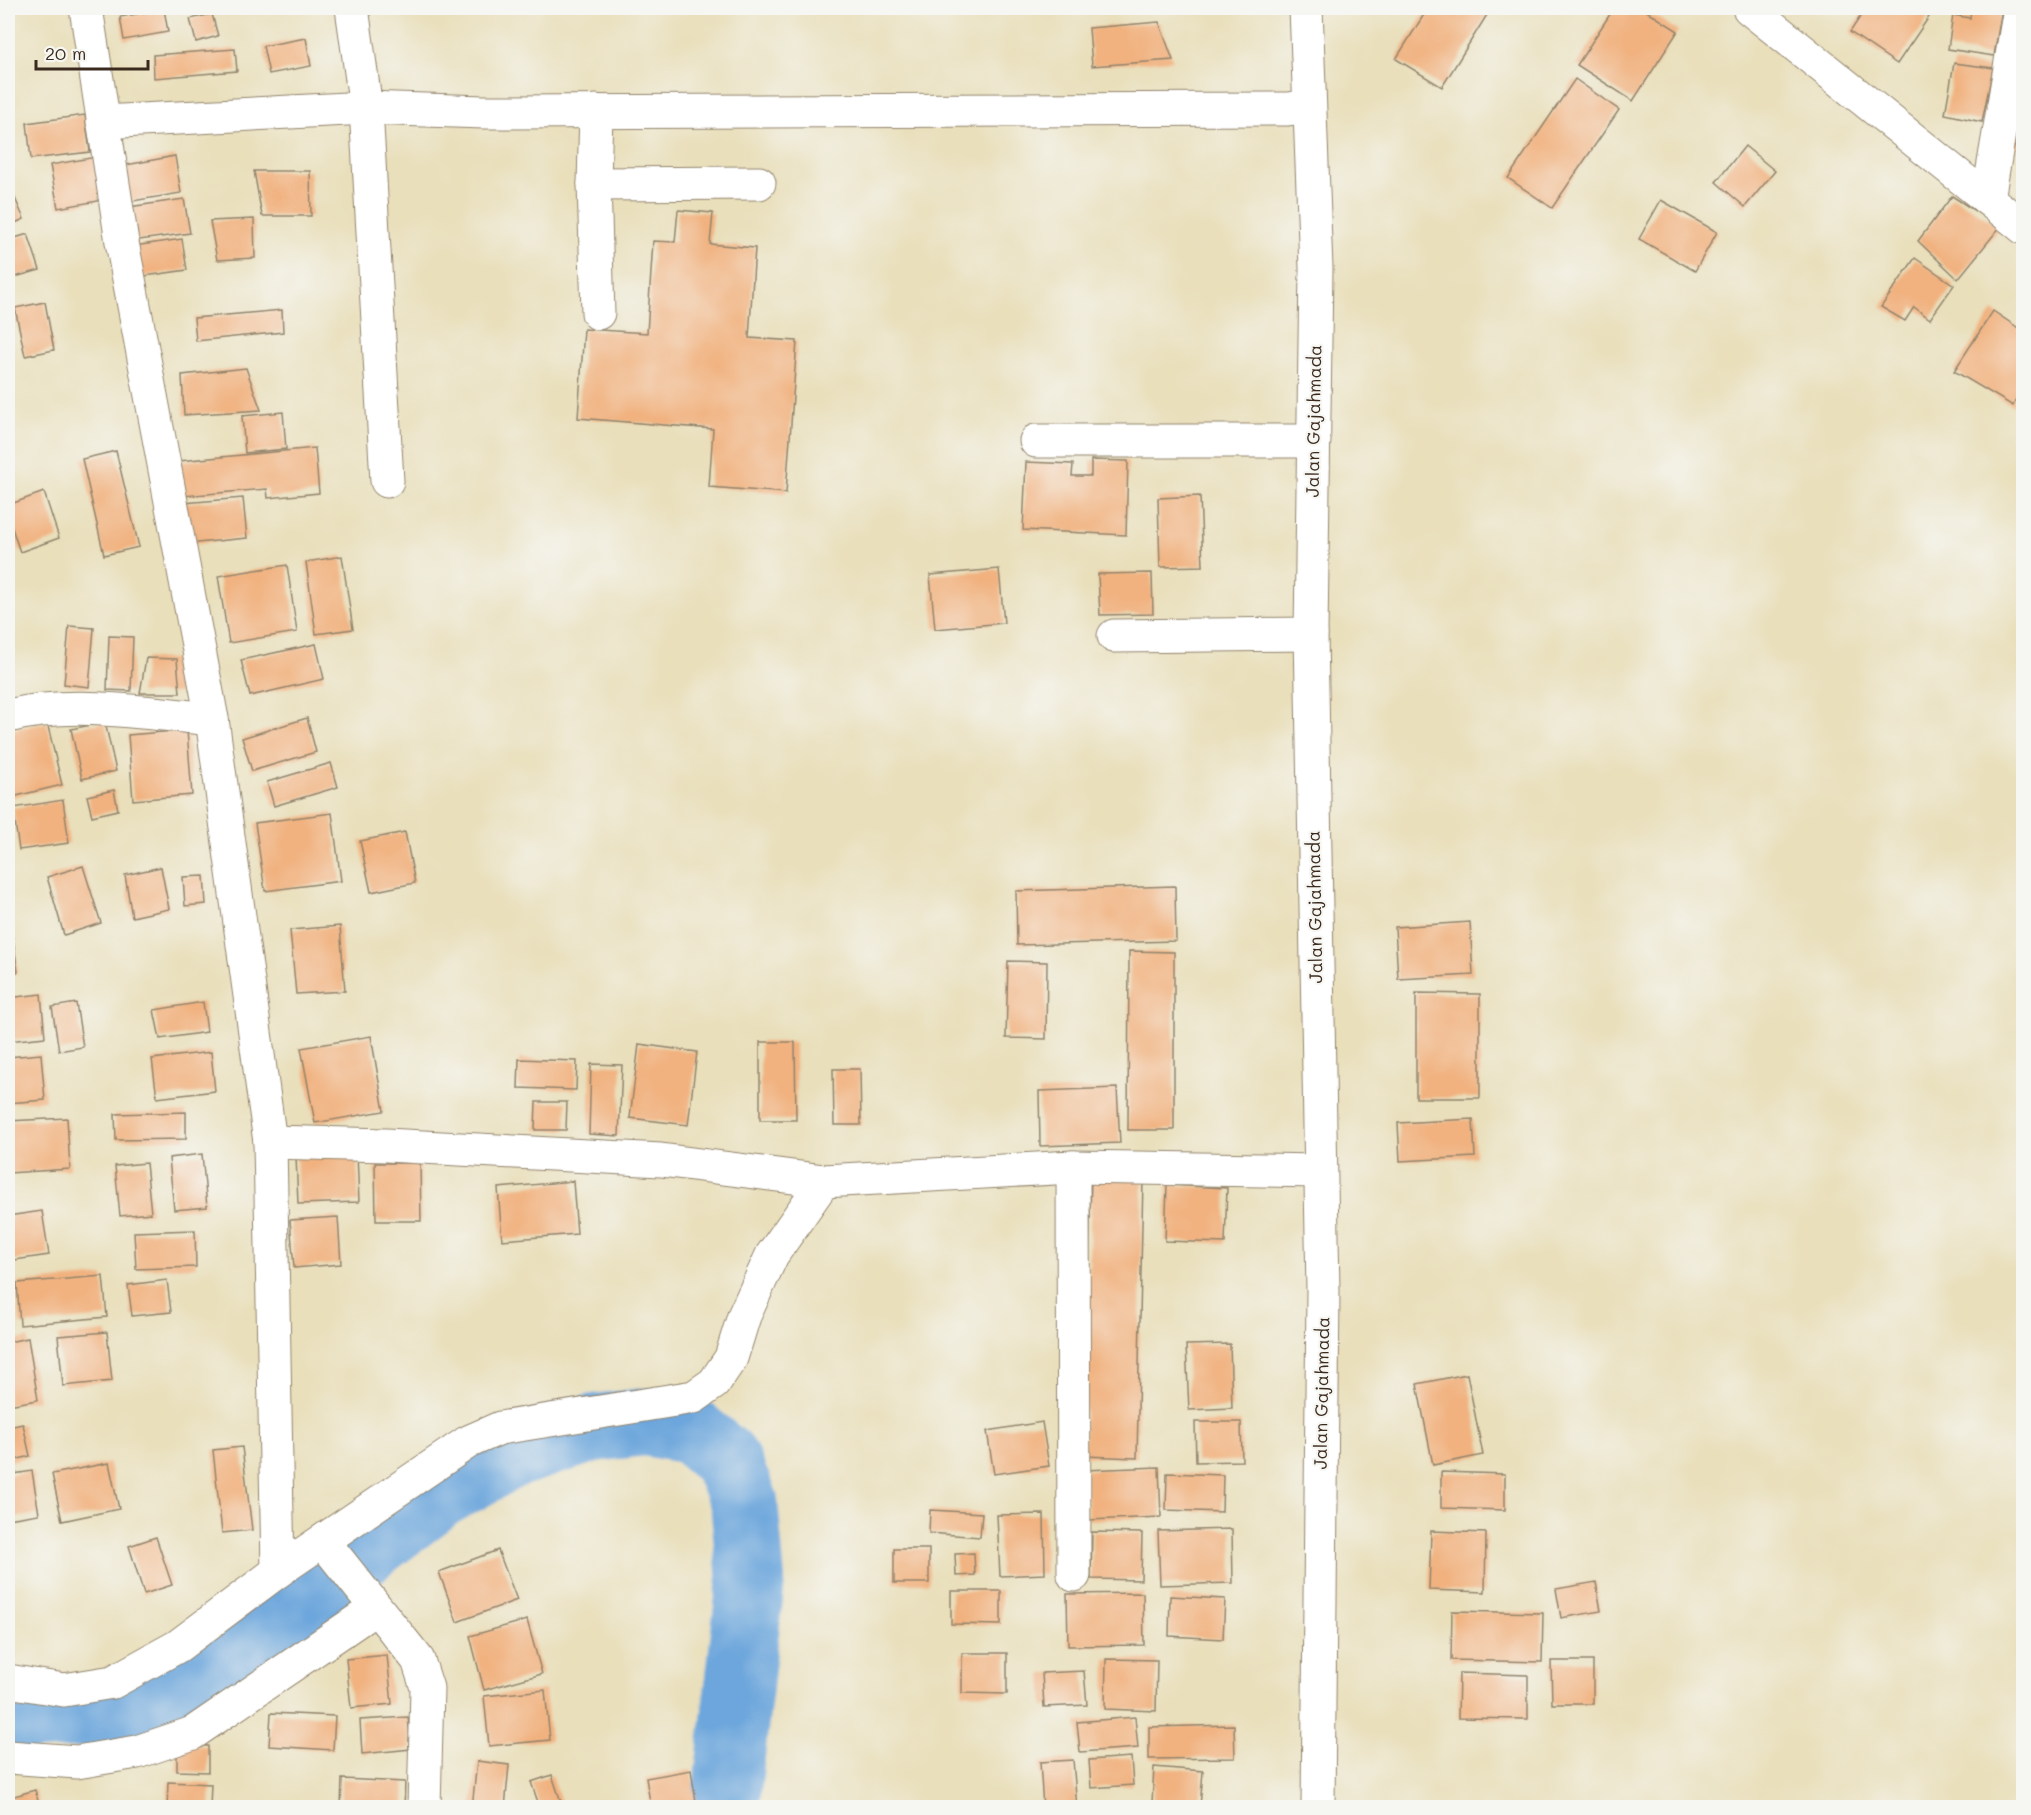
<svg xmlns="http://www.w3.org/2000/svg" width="2031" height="1815" font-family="Mali,sans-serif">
  <rect width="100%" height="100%" fill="#f6f6f2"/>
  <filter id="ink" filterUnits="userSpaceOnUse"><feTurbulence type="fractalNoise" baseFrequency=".0167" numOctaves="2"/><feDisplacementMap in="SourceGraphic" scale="12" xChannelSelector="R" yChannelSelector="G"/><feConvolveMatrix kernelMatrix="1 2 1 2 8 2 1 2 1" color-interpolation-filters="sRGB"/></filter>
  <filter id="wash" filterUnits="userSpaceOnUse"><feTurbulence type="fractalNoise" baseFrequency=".008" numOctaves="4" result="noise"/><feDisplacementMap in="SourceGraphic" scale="24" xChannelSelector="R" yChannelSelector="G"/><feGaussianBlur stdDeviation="1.35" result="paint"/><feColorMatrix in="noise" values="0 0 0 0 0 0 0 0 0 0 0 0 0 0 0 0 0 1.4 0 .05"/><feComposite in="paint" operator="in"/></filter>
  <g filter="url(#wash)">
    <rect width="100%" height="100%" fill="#e9dfbb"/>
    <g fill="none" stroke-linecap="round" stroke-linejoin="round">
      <path stroke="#6ca6dc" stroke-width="68" d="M8,1718L117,1711L205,1673L440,1494L510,1455L594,1428L645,1422L690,1430L725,1459L744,1501L751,1580L725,1808"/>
    </g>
    <g id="blocks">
      <g fill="#f1b280">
        <path d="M1428,8H1486L1490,10L1442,87L1396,59Z"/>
        <path d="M1614,8H1642L1678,31L1633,101L1577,65Z"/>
        <path d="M1866,8H1935L1897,64L1850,32Z"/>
        <path d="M1971,8L2002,9L1994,56L1948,49L1953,15L1970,18Z"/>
        <path d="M164,9L168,32L124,40L120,17Z"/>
        <path d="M212,14L218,36L196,42L190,19Z"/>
        <path d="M1159,22L1173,60L1092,66L1089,28Z"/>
        <path d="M306,38L311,66L269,74L263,46Z"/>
        <path d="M235,49L237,71L154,78L153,55Z"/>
        <path d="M1954,63L1993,68L1982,122L1945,114Z"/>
        <path d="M1575,79L1619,110L1552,208L1508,178Z"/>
        <path d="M2014,95L2024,96V149L2006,145Z"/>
        <path d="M8,96L15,105L8,112Z"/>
        <path d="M85,115L90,152L31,159L27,123Z"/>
        <path d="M1745,146L1775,171L1745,207L1716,182Z"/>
        <path d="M175,156L181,193L121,203L115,167Z"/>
        <path d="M96,157L104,200L58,208L50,165Z"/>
        <path d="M254,171H310L311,216H262Z"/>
        <path d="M8,182L24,219L8,226Z"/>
        <path d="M1952,196L2000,227L1958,279L1918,241Z"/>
        <path d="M184,199L190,233L125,242L122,208Z"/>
        <path d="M1661,200L1717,232L1695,271L1639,239Z"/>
        <path d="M678,210L713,213L710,244L755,248L749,338L797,341L786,493L709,487L713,429L578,418L584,329L647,333L653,241L675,242Z"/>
        <path d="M254,219L255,258L217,260L210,221Z"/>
        <path d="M28,234L40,270L8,279V240Z"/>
        <path d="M182,239L187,270L131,278L127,247Z"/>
        <path d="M1915,258L1954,285L1930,319L1914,307L1905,321L1881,307Z"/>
        <path d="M45,302L54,350L25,356L15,308Z"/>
        <path d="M282,310L283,332L196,341L194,318Z"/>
        <path d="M1993,311L2024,332V383L2013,406L1954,371Z"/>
        <path d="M246,368L261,410L184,415L182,375Z"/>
        <path d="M283,412L286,449L245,453L242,416Z"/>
        <path d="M315,448L319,493L268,498L267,489L183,496L179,461Z"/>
        <path d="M116,451L139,547L104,555L82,459Z"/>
        <path d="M1091,460L1128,461L1126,535L1023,530L1026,462L1073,464L1072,476H1091Z"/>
        <path d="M44,492L59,538L20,552L8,516V505Z"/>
        <path d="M1200,496L1203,566L1160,567L1158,498Z"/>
        <path d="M243,498L247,538L187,544L183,503Z"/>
        <path d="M342,556L353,629L316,634L306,562Z"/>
        <path d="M287,565L297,632L229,643L218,576Z"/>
        <path d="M999,569L1004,623L935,629L930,575Z"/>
        <path d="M1152,573L1153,614L1100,615L1098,574Z"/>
        <path d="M69,626L94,628L89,687L64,684Z"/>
        <path d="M109,636L133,637L131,691L107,690Z"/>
        <path d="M316,644L324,679L250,696L241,660Z"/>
        <path d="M146,658L177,659L180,693H140Z"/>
        <path d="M307,718L316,752L252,771L242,738Z"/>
        <path d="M47,722L62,785L8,798V731Z"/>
        <path d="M105,722L116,771L82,779L71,729Z"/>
        <path d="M187,730L192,795L133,800L128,735Z"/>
        <path d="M331,763L338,787L274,806L267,782Z"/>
        <path d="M114,790L118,810L92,816L87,796Z"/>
        <path d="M63,800L69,843L19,850L13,808Z"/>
        <path d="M332,813L341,881L265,891L255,823Z"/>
        <path d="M405,832L415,883L371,892L360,841Z"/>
        <path d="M83,866L101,923L64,935L47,877Z"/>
        <path d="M161,867L169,909L132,917L125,875Z"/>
        <path d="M204,876L206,904L185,906L183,877Z"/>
        <path d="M1175,886L1176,941L1017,945L1016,891Z"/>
        <path d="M9,914L18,972L8,974V915Z"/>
        <path d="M1470,922L1473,975L1398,979L1395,927Z"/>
        <path d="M340,926L345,991L296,994L290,930Z"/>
        <path d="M1129,951L1174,952V1130H1128Z"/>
        <path d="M1008,961L1047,962L1046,1039L1006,1038Z"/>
        <path d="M1416,993L1480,994V1098H1416Z"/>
        <path d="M41,994L45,1037L8,1041V998Z"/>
        <path d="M203,1002L207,1032L160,1039L154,1010Z"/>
        <path d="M76,1003L83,1047L59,1051L52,1007Z"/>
        <path d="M371,1036L384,1111L315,1123L301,1048Z"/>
        <path d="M760,1042H795L796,1120H760Z"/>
        <path d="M639,1044L697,1052L688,1125L630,1118Z"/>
        <path d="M211,1052L215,1091L157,1098L152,1059Z"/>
        <path d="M41,1054L45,1100L8,1103V1057Z"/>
        <path d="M519,1059L577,1061L576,1090L518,1088Z"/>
        <path d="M591,1064L622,1065L619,1136L589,1134Z"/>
        <path d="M833,1069H860L861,1125H834Z"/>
        <path d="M1117,1088L1120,1143L1040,1146L1039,1091Z"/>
        <path d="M536,1102H567L566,1130H535Z"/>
        <path d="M186,1112V1139L116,1140L115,1114Z"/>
        <path d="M67,1118L70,1169L8,1173V1121Z"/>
        <path d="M1473,1119L1475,1157L1400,1161L1398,1123Z"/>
        <path d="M357,1153L359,1202L298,1204L296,1156Z"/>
        <path d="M202,1154L207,1207L174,1210L169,1158Z"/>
        <path d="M146,1163L151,1213L120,1216L115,1166Z"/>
        <path d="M375,1163H420L421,1221H376Z"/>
        <path d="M1091,1178L1143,1179L1137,1458L1084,1456Z"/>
        <path d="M573,1181L577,1234L502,1240L498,1188Z"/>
        <path d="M1167,1185L1227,1188L1225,1243L1165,1241Z"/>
        <path d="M42,1211L49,1255L8,1261V1216Z"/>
        <path d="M338,1217L341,1264L294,1268L290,1220Z"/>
        <path d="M195,1230L196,1267L136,1269L134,1232Z"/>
        <path d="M103,1276L107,1317L20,1325L17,1283Z"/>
        <path d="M167,1280L171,1312L132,1316L128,1285Z"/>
        <path d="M107,1332L112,1381L63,1386L58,1336Z"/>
        <path d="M28,1338L38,1400L8,1405V1342Z"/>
        <path d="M1230,1344L1232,1408L1189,1410L1186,1345Z"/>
        <path d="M1467,1374L1483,1455L1433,1465L1417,1384Z"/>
        <path d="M1042,1422L1049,1466L994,1474L987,1431Z"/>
        <path d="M1195,1422H1241L1242,1461L1196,1462Z"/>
        <path d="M23,1424L30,1456L8,1462V1427Z"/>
        <path d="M242,1447L252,1530L222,1533L213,1450Z"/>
        <path d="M109,1463L119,1509L62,1521L52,1474Z"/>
        <path d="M1159,1467L1161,1517L1088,1520L1085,1470Z"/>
        <path d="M32,1471L39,1514L8,1519V1475Z"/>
        <path d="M1441,1472L1505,1474V1510L1441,1508Z"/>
        <path d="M1167,1473L1223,1475L1222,1512L1166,1510Z"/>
        <path d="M930,1510L982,1513L980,1537L929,1533Z"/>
        <path d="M1044,1514L1045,1574L1000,1576L997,1515Z"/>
        <path d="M1232,1529L1233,1583L1160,1585L1158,1531Z"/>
        <path d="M1431,1531L1486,1533L1485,1592L1429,1590Z"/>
        <path d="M1092,1532L1142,1533L1141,1580L1091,1579Z"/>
        <path d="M156,1537L172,1585L144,1594L129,1546Z"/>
        <rect x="894" y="1549" width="35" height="34"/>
        <path d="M498,1550L517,1600L457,1622L439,1572Z"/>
        <path d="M974,1553L975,1575L956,1576L955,1554Z"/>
        <path d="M1596,1582L1601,1611L1561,1618L1556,1589Z"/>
        <path d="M951,1591H1001V1625L951,1624Z"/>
        <path d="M1143,1593L1144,1645L1068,1646L1067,1594Z"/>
        <path d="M1170,1596L1225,1599L1223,1639L1169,1636Z"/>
        <path d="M1452,1611L1543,1613L1542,1662L1451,1660Z"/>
        <path d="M527,1620L542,1674L484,1690L470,1636Z"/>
        <path d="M962,1653H1007V1694L962,1693Z"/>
        <path d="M387,1655L392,1704L351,1708L346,1659Z"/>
        <path d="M1106,1659L1157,1660L1156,1711L1105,1709Z"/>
        <path d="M1551,1661H1593V1704H1552Z"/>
        <path d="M1084,1671L1087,1705L1044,1707L1042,1673Z"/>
        <path d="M1459,1673L1528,1675V1719L1458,1718Z"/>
        <path d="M545,1690L550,1740L489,1746L484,1696Z"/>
        <path d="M271,1713L335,1716L333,1750L269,1746Z"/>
        <path d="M408,1717L411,1749L362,1754L360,1720Z"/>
        <path d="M1135,1717L1138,1748L1080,1752L1077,1722Z"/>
        <path d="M1234,1725L1235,1758L1149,1759V1727Z"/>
        <path d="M177,1745L208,1746V1772L177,1771Z"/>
        <path d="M1131,1757L1133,1785L1091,1788L1089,1760Z"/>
        <path d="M1073,1760L1077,1808H1043L1040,1762Z"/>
        <path d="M477,1761L509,1765L505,1808H472Z"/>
        <path d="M1154,1767L1203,1771L1200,1807L1152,1803Z"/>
        <path d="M691,1770L697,1808H651L646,1778Z"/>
        <path d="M552,1775L563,1808H540L531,1782Z"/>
        <path d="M342,1779L405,1782L404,1808H341Z"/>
        <path d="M168,1782L211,1784L210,1808H167Z"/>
        <path d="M35,1790L40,1808H14L11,1797Z"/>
      </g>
    </g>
  </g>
  <g filter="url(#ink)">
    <use href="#blocks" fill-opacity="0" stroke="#92846c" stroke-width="1.5"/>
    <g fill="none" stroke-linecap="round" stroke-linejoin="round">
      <defs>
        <g id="minor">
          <path d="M86,8L122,242L212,719L270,1142L278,1571"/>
          <path d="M352,8L366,108L387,481"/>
          <path d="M1306,8L1316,268L1311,634L1323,1291L1318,1808"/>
          <path d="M1749,8L2024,228"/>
          <path d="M596,111L594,184L598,313"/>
          <path d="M103,122L366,108L484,112L1288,109L1309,106"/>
          <path d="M594,184L759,183"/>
          <path d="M1988,199L2020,8"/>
          <path d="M1036,441H1314"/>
          <path d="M1114,636L1311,634"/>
          <path d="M8,716C73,700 145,713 212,719"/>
          <path d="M270,1142L386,1145L661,1160L824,1181"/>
          <path d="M1073,1167L1074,1575"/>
          <path d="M323,1541L418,1660L427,1688L424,1808"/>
          <path d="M8,1681L64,1690L113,1682L178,1646L278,1571L468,1442L500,1428L694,1397L714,1383L731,1358L744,1316L772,1255L824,1181L1073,1167L1319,1171"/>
          <path d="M8,1757L77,1762L137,1752L193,1733L376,1608"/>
        </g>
      </defs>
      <use href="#minor" stroke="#92846c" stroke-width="35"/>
      <use href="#minor" stroke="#fff" stroke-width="33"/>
    </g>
  </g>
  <g text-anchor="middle" stroke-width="4.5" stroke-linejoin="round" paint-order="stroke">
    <g font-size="18" fill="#3b2a1e" stroke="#f6f6f2">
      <text transform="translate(1314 421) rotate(-89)" y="6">Jalan Gajahmada</text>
      <text transform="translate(1315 907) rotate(-91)" y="6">Jalan Gajahmada</text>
      <text transform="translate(1322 1393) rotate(-89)" y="6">Jalan Gajahmada</text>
    </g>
  </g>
  <rect width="2031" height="1815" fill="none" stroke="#f6f6f2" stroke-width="30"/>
  <path d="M36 60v9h112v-9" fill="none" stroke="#3b2a1e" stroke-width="3"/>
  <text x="45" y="60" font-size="18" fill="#3b2a1e" stroke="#f6f6f2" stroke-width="4.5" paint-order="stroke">20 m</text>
</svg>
